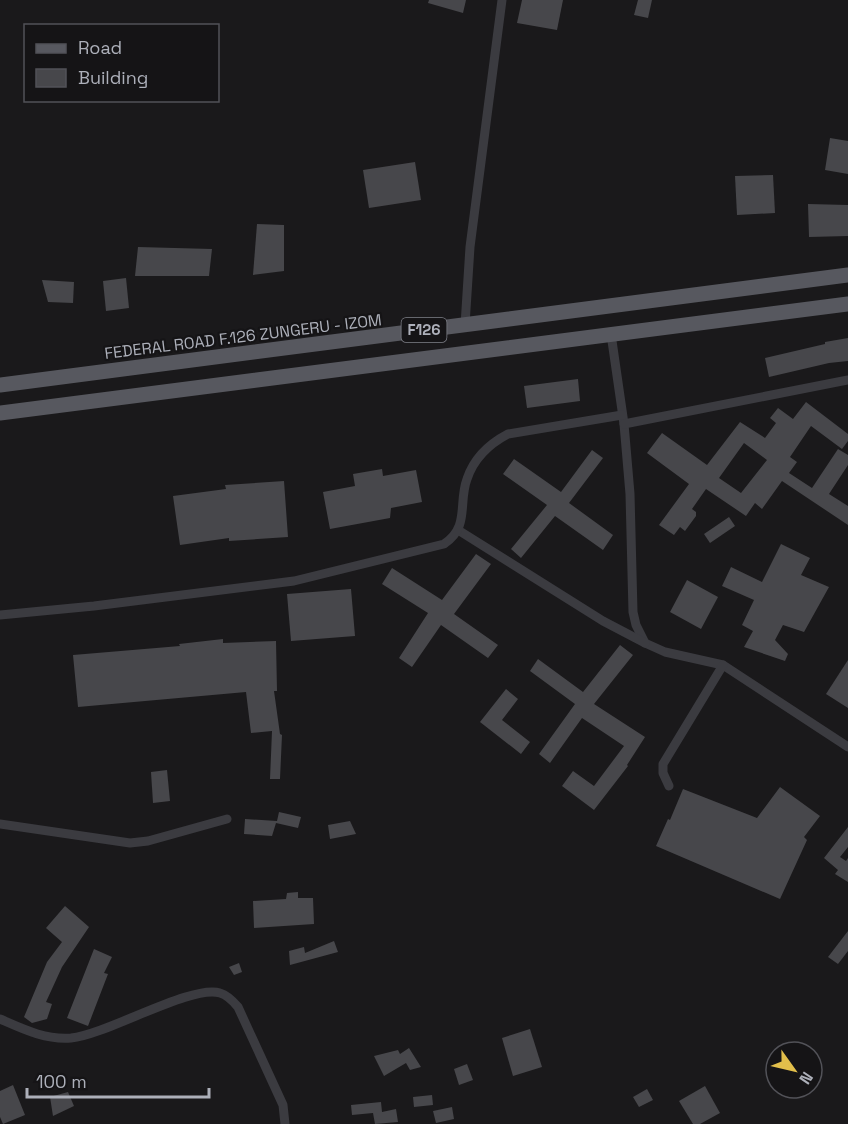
<svg xmlns="http://www.w3.org/2000/svg" width="848" height="1124" font-family="'Space Grotesk',sans-serif">
  <rect width="100%" height="100%" fill="#1a191b"/>
  <g fill="#47474b" fill-rule="evenodd">
    <path d="M429,0H466L463,13L428,3Z"/>
    <path d="M522,0H563L557,30L517,23Z"/>
    <path d="M638,0H652L648,18L634,15Z"/>
    <path d="M830,138L848,141V174L825,170Z"/>
    <path d="M415,162L421,200L369,208L363,170Z"/>
    <path d="M773,175L775,213L737,215L735,176Z"/>
    <path d="M808,204L848,205V236L809,237Z"/>
    <path d="M257,224L284,225V271L253,275Z"/>
    <path d="M138,247L212,249L209,276H135Z"/>
    <path d="M126,278L129,308L106,311L103,281Z"/>
    <path d="M42,280L74,282L73,303L48,302Z"/>
    <path d="M848,338V361L829,363L769,377L765,358L825,344V342Z"/>
    <path d="M578,379L580,401L527,408L524,386Z"/>
    <path d="M806,402L848,434V441L842,449L811,426L790,457L797,462L789,473L812,488L838,449L848,455V465L829,494L848,506V525L782,481L762,509L755,503L746,516L706,489L692,509L696,512V516L685,531L680,527L674,535L659,525L689,484L647,453L662,433L707,465L740,422L765,438L776,423L770,418L778,408L793,419ZM744,443L767,460L741,493L719,478Z"/>
    <path d="M592,450L603,458L569,503L613,535L603,550L555,516L521,558L511,549L547,505L503,474L514,459L561,492Z"/>
    <path d="M382,469L383,476L416,470L422,502L391,508L390,518L330,529L323,492L355,486L353,474Z"/>
    <path d="M284,481L288,537L229,541V538L180,545L173,496L226,489L225,485Z"/>
    <path d="M729,517L735,526L710,543L704,534Z"/>
    <path d="M781,544L810,558L801,575L829,587L804,632L783,625L775,640L788,654L785,661L744,647L753,631L742,625L754,600L722,586L731,567L762,582Z"/>
    <path d="M476,554L491,564L454,614L498,645L488,658L441,625L412,667L399,658L428,613L382,584L392,568L442,600Z"/>
    <path d="M687,580L718,597L701,629L670,612Z"/>
    <path d="M351,589L355,636L291,641L287,594Z"/>
    <path d="M223,639V643L276,641L277,691H274L280,734L282,735L280,779H270L272,731L251,733L246,692L78,707L73,655L180,646L179,644Z"/>
    <path d="M620,645L633,655L594,704L645,737L627,765L628,766L594,810L562,786L573,771L594,786L624,746L582,718L550,763L539,754L575,704L530,671L538,659L583,692Z"/>
    <path d="M848,660V708L826,694Z"/>
    <path d="M506,689L518,699L502,720L530,742L521,754L480,722Z"/>
    <path d="M167,770L170,801L153,803L151,772Z"/>
    <path d="M780,787L820,816L804,837L807,840L780,899L656,846L668,819L670,820L683,789L757,818Z"/>
    <path d="M279,812L301,817L298,828L276,823L272,836L244,834L245,819L277,821Z"/>
    <path d="M350,821L356,834L330,839L328,825Z"/>
    <path d="M848,827V847L840,857L846,861L848,858V882L835,874L838,870L824,858Z"/>
    <path d="M298,892V898H313L314,924L254,928L253,901L286,899L287,893Z"/>
    <path d="M65,906L89,927L62,967L46,1002L52,1004L47,1019L32,1023L24,1017L47,962L62,942L46,928Z"/>
    <path d="M848,931V951L838,964L828,957Z"/>
    <path d="M334,941L338,952L290,965L289,951L304,947L305,953Z"/>
    <path d="M94,949L112,957L104,973L108,974L88,1026L67,1018Z"/>
    <path d="M239,963L242,972L234,975L229,967Z"/>
    <path d="M530,1029L542,1067L513,1076L502,1038Z"/>
    <path d="M409,1048L421,1067L410,1070L406,1063L384,1076L374,1056L398,1050L400,1054Z"/>
    <path d="M467,1064L473,1080L459,1085L454,1069Z"/>
    <path d="M13,1085L25,1115L3,1124L0,1117V1091Z"/>
    <path d="M705,1086L720,1113L700,1124H693L679,1101Z"/>
    <path d="M647,1089L653,1100L639,1107L633,1097Z"/>
    <path d="M68,1092L74,1106L53,1116L50,1097Z"/>
    <path d="M432,1095L433,1105L414,1107L413,1097Z"/>
    <path d="M381,1102L382,1112L396,1109L398,1122L375,1124L373,1113L352,1115L351,1105Z"/>
    <path d="M452,1107L454,1119L436,1123L433,1111Z"/>
  </g>
  <g fill="none" stroke-linecap="round" stroke-linejoin="round">
    <g stroke="#3b3b40" stroke-width="9">
      <path d="M465,325L470,247L502,0"/>
      <path d="M611,334L624,424L630,494L633,612L636,625L645,643L665,652L723,665L848,747"/>
      <path d="M624,424L848,380"/>
      <path d="M458,530L603,621L645,643"/>
      <path d="M0,615L94,606L294,581L444,544C470,527 458,503 467,479C474,458 489,444 508,434L622,415"/>
      <path d="M669,786L663,773V764L723,665"/>
      <path d="M0,824L130,843L148,841L227,819"/>
      <path d="M0,1019C23,1029 45,1040 71,1038C108,1034 192,984 220,993C227,995 233,1001 238,1007L283,1105L285,1124"/>
    </g>
    <g stroke="#57585f" stroke-width="15">
      <path d="M0,385L848,275"/>
      <path d="M0,413L848,304"/>
    </g>
  </g>
  <g text-anchor="middle" stroke-width="4.5" stroke-linejoin="round" paint-order="stroke">
    <rect fill="#151416" stroke="#7f8189" stroke-width="1.5" x="401.5" y="318" width="45" height="24" rx="4.5"/>
    <g font-size="15" font-weight="bold" fill="#adb0ba">
      <text x="424" y="335">F126</text>
    </g>
    <g font-size="16" fill="#adb0ba" stroke="#151416">
      <text transform="translate(243 336) rotate(-7)" y="6">FEDERAL ROAD F.126 ZUNGERU - IZOM</text>
    </g>
  </g>
  <rect x="24" y="24" width="195" height="78" fill="#151416" stroke="#525258" stroke-width="1.5"/>
  <rect x="36" y="44" width="30" height="9" fill="#57585f" stroke="#525258" stroke-width="1.5"/>
  <text x="78" y="54" font-size="18" fill="#adb0ba">Road</text>
  <rect x="36" y="69" width="30" height="18" fill="#47474b" stroke="#525258" stroke-width="1.5"/>
  <text x="78" y="84" font-size="18" fill="#adb0ba">Building</text>
  <g transform="translate(794 1070) rotate(124)"><circle r="28" fill="#151416" stroke="#525258" stroke-width="1.5"/>
  <path d="M0-4.5L10 22L0 15L-10 22Z" fill="#e2bf4b"/>
  <text y="-9" font-size="16" font-weight="bold" text-anchor="middle" fill="#adb0ba">N</text>
  </g>
  <path d="M27 1088v9h182v-9" fill="none" stroke="#adb0ba" stroke-width="3"/>
  <text x="36" y="1088" font-size="18" fill="#adb0ba" stroke="#151416" stroke-width="4.5" paint-order="stroke">100 m</text>
</svg>
